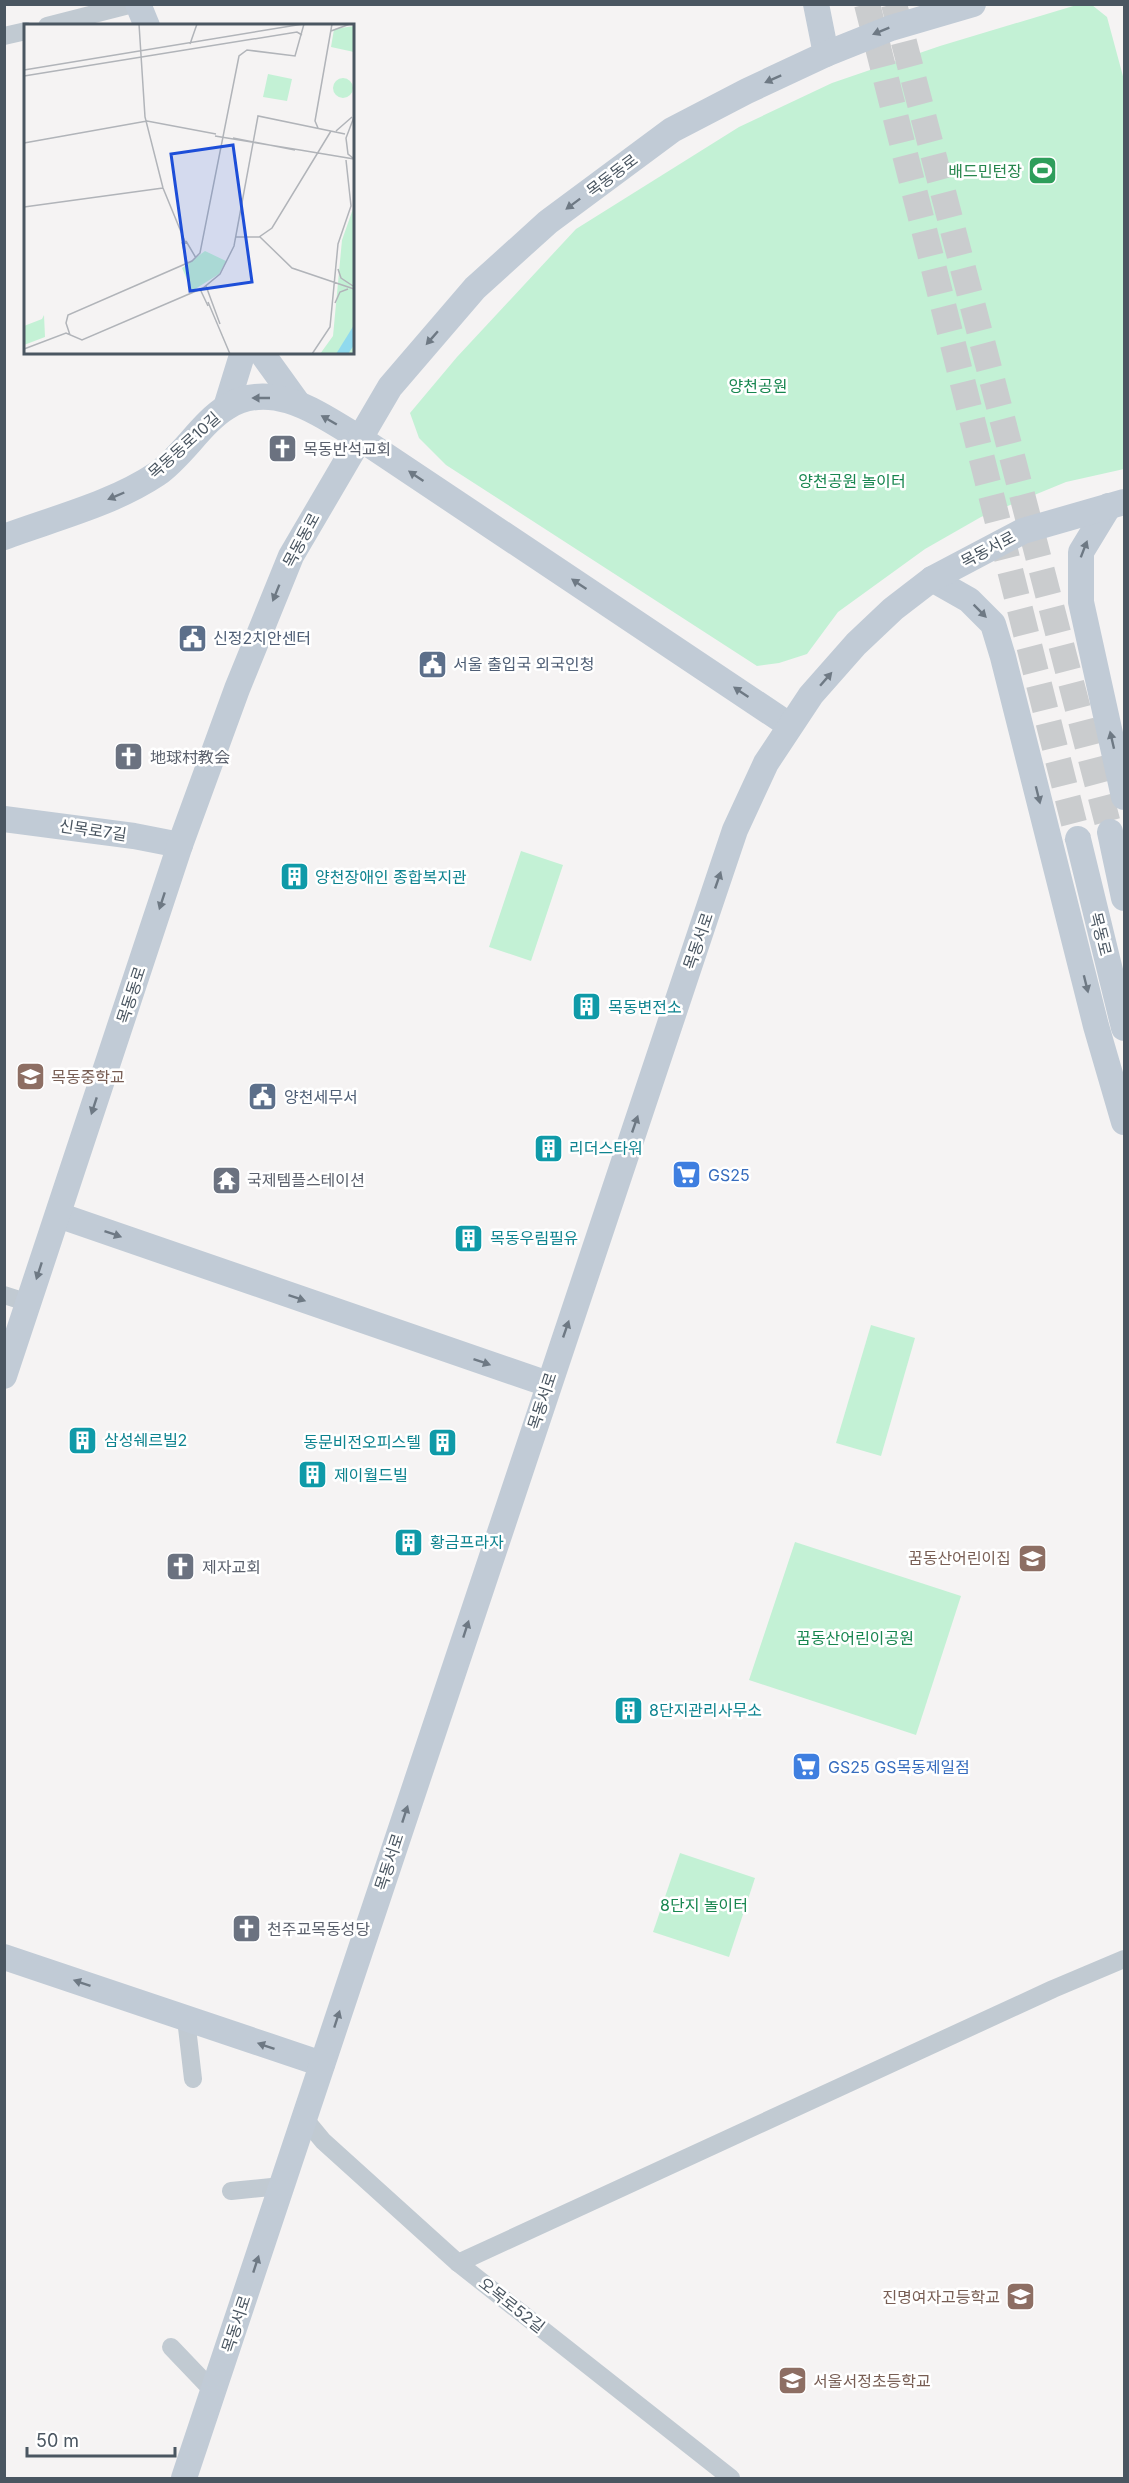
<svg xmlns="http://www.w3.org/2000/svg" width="1129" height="2483" font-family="Inter,'Noto Sans KR',sans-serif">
  <rect width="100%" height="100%" fill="#f5f3f3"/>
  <g fill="#c3f1d5">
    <path d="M1080,4L1092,5L1107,17L1124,80V469L1066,482L981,517L925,549L838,612L807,654L779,663L757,666L446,465L419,438L410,413L457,357L576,229L739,127L832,83L940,46Z"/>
    <path d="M521,851L563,865L531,961L489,947Z"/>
    <path d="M871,1325L915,1338L881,1456L836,1443Z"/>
    <path d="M795,1542L961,1596L916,1735L749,1680Z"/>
    <path d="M680,1853L755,1878L729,1957L653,1932Z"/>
  </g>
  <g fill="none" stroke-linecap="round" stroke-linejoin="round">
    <g stroke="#caccce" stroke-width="26" stroke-dasharray="26 13" stroke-linecap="butt">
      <path d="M867,4L1078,839"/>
      <path d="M894,4L1110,832"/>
    </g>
    <g stroke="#c1cad2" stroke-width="18">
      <path d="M47,26L133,4"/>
      <path d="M4,36L26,31"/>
      <path d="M4,1295L29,1303"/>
      <path d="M186,2019L193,2079"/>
      <path d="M304,2118L323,2141L458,2263L731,2478"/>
      <path d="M231,2191L281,2186"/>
      <path d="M458,2263L1053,1989L1124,1959"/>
      <path d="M171,2347L213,2391"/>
    </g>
    <g stroke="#c1cbd6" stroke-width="26">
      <path d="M138,4L147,26"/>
      <path d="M816,4L826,54"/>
      <path d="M261,352L297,402"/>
      <path d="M226,407L243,352"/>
      <path d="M1109,506L1081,552V602L1124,797"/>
      <path d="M4,537C55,518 112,504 157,474C182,457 202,422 227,407C273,378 322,416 361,439L789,725"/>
      <path d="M932,579L969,600L993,624L1003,657L1096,1026L1124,1122"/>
      <path d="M4,819L134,836L180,845"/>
      <path d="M1110,832L1124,898"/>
      <path d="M1078,839L1124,1028"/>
      <path d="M58,1215L548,1384"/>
      <path d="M4,1376L180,845L237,689L291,556L390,387L475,288L548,222L672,130L747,91L826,54L891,28L973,4"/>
      <path d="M4,1957L322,2064"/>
      <path d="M184,2478L705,919L735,830L766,763L811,695L856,644L893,609L932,579L1023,531L1124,502"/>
    </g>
  </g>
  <defs><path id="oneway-solid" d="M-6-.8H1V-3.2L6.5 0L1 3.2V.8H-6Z" transform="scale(1.5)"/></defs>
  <g fill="#6e7984">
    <use href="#oneway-solid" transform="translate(881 31) rotate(158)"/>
    <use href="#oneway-solid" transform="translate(773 79) rotate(156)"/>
    <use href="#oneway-solid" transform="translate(573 204) rotate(143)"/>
    <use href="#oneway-solid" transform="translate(432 338) rotate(131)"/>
    <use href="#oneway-solid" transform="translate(261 398) rotate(180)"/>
    <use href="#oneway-solid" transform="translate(329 420) rotate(-150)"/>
    <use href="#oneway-solid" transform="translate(416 476) rotate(-146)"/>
    <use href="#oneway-solid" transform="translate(116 496) rotate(157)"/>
    <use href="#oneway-solid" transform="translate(1084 549) rotate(-69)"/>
    <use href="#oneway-solid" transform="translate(579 584) rotate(-146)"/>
    <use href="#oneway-solid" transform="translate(276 593) rotate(112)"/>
    <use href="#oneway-solid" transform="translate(980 611) rotate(45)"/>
    <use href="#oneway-solid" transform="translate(826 679) rotate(-49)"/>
    <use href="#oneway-solid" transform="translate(741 692) rotate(-146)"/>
    <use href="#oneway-solid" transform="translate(1112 740) rotate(-103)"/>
    <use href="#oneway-solid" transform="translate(1038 795) rotate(76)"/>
    <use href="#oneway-solid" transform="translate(718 880) rotate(-71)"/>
    <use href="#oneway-solid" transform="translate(162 901) rotate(108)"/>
    <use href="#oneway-solid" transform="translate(1086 984) rotate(76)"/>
    <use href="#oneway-solid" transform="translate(94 1106) rotate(108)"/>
    <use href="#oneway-solid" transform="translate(635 1124) rotate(-71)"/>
    <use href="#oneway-solid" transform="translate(113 1234) rotate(19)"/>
    <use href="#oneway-solid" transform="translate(39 1271) rotate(108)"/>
    <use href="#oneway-solid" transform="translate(297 1298) rotate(19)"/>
    <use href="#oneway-solid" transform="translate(566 1329) rotate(-71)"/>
    <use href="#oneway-solid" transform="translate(482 1362) rotate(19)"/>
    <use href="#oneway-solid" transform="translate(466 1629) rotate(-72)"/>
    <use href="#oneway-solid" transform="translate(405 1814) rotate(-72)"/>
    <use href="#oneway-solid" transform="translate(82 1983) rotate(-161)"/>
    <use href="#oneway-solid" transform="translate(337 2019) rotate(-72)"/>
    <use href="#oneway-solid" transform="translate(266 2046) rotate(-161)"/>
    <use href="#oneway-solid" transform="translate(256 2264) rotate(-72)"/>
  </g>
  <defs>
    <symbol id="stadium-square" viewBox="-11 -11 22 22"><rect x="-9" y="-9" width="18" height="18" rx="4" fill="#2e9e5b" stroke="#fff"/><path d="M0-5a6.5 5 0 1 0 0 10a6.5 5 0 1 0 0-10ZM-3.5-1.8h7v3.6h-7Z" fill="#fff"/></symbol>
    <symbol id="church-square" viewBox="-11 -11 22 22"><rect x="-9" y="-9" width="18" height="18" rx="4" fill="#6b7280" stroke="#fff"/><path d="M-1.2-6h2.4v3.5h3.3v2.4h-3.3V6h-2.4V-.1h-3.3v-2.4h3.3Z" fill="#fff"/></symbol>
    <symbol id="civic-square" viewBox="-11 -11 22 22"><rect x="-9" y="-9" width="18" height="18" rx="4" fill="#5c6f8a" stroke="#fff"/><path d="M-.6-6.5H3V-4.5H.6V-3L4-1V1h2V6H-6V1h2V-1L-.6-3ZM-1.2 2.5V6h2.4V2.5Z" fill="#fff"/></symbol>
    <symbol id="building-square" viewBox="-11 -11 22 22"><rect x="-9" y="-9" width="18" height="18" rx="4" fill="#0f9aa8" stroke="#fff"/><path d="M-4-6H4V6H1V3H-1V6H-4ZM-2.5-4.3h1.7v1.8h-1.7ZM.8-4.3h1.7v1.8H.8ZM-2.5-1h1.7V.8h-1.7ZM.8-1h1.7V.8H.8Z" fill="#fff"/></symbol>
    <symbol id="school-square" viewBox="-11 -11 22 22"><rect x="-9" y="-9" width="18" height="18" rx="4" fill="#8d6e63" stroke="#fff"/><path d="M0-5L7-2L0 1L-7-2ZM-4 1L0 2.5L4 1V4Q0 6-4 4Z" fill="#fff"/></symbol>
    <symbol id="supermarket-square" viewBox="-11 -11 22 22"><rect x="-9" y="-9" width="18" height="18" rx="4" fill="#3f7fe0" stroke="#fff"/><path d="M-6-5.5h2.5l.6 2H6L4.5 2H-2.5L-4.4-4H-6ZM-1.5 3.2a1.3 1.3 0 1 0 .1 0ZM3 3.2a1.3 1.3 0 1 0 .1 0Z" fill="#fff"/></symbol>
    <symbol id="temple-square" viewBox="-11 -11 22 22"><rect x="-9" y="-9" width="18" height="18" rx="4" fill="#6b7280" stroke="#fff"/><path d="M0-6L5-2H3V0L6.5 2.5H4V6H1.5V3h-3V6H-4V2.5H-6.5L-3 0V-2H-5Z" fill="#fff"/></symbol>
  </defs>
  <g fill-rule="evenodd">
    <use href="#stadium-square" x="1026" y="154" width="33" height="33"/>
    <use href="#church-square" x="266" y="432" width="33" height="33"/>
    <use href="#civic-square" x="176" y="622" width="33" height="33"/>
    <use href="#civic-square" x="416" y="648" width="33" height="33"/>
    <use href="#church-square" x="112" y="740" width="33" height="33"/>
    <use href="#building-square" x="278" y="860" width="33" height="33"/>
    <use href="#building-square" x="570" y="990" width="33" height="33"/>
    <use href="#school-square" x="14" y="1060" width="33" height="33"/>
    <use href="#civic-square" x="246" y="1080" width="33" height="33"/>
    <use href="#building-square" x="532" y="1132" width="33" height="33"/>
    <use href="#supermarket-square" x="670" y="1158" width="33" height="33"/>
    <use href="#temple-square" x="210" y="1164" width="33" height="33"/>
    <use href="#building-square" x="452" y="1222" width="33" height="33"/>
    <use href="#building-square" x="66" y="1424" width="33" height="33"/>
    <use href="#building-square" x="426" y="1426" width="33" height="33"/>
    <use href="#building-square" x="296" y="1458" width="33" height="33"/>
    <use href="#building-square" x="392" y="1526" width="33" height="33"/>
    <use href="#school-square" x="1016" y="1542" width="33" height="33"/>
    <use href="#church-square" x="164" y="1550" width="33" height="33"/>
    <use href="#building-square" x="612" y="1694" width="33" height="33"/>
    <use href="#supermarket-square" x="790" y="1750" width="33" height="33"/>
    <use href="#church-square" x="230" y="1912" width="33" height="33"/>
    <use href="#school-square" x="1004" y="2280" width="33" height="33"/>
    <use href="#school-square" x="776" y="2364" width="33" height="33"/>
  </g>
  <g text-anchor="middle" stroke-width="5" stroke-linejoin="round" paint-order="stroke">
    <g font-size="16" fill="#27864d" stroke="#fff" text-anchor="end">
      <text x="1022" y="177">배드민턴장</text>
    </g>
    <g font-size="16" fill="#4a5661" stroke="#fff">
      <text transform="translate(612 175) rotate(-37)" y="6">목동동로</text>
      <text transform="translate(184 445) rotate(-42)" y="6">목동동로10길</text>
      <text transform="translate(301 540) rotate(-62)" y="6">목동동로</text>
      <text transform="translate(988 549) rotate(-28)" y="6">목동서로</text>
      <text transform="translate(93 830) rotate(8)" y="6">신목로7길</text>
      <text transform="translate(1101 934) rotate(76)" y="6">목동로</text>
      <text transform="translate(698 941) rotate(-71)" y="6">목동서로</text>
      <text transform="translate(131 995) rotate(-72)" y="6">목동동로</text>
      <text transform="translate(542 1401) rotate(-72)" y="6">목동서로</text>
      <text transform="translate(389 1862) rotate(-72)" y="6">목동서로</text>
      <text transform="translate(512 2305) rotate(38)" y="6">오목로52길</text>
      <text transform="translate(236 2324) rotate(-72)" y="6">목동서로</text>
    </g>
    <g font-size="16" fill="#17864f" stroke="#fff">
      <text x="758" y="392">양천공원</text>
      <text x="852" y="487">양천공원 놀이터</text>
      <text x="855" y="1644">꿈동산어린이공원</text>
      <text x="704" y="1911">8단지 놀이터</text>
    </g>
    <g font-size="16" fill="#5b616d" stroke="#fff" text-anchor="start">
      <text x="303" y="455">목동반석교회</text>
      <text x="150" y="763">地球村教会</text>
      <text x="247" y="1186">국제템플스테이션</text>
      <text x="202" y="1573">제자교회</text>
      <text x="267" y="1935">천주교목동성당</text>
    </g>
    <g font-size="16" fill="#4e5e75" stroke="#fff" text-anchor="start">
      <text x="213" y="644">신정2치안센터</text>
      <text x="453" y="670">서울 출입국 외국인청</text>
      <text x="284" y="1103">양천세무서</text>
    </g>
    <g font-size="16" fill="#0d838f" stroke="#fff" text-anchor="start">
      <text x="315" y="883">양천장애인 종합복지관</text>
      <text x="608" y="1013">목동변전소</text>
      <text x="569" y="1154">리더스타워</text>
      <text x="490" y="1244">목동우림필유</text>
      <text x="104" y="1446">삼성쉐르빌2</text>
      <text x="421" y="1448" text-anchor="end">동문비전오피스텔</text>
      <text x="334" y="1481">제이월드빌</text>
      <text x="430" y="1548">황금프라자</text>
      <text x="649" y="1716">8단지관리사무소</text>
    </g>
    <g font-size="16" fill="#785e54" stroke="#fff" text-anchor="start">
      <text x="51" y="1083">목동중학교</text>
      <text x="1011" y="1564" text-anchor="end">꿈동산어린이집</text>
      <text x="1000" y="2303" text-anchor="end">진명여자고등학교</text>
      <text x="813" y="2387">서울서정초등학교</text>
    </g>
    <g font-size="16" fill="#366cbe" stroke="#fff" text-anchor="start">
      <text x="708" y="1181">GS25</text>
      <text x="828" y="1773">GS25 GS목동제일점</text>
    </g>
  </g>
  <g transform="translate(24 24)">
    <rect width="330" height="330" fill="#f5f3f3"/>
    <path d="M330,2V28L307,23L310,5ZM244,50L268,55L263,77L239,73ZM309 64a10 10 0 1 1 20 0a10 10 0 1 1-20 0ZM330,182V330H296L309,312L318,216ZM181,227L202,237L195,250L168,267L158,244ZM20,291L21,313L0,321V302L18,295Z" fill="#c3f1d5"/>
    <path d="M330,301V321L324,330H312Z" fill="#90daee"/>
    <path fill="none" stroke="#b1b4b9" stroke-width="1.5" d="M115,0L121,93L139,164L162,220M307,7L326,0M166,20L173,0M0,46L279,0M0,52L273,8L278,11M294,104L291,97L308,0M312,107L328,93M191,112L276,126M209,114L271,126M0,119L123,97L192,110M276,126L330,135M329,134L324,130L322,114L330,93M0,183L139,164M212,213H235L248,204L307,107M236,213L268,244L330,265M162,217L172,234M158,218L163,239M314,245L317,254L329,262M182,262L196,300M176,265L184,282M184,278L206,330M311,279L316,268L324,265M46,311L42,299L44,291L168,237L176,229L215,32L223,26L271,32L280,0M0,325L42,309L58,316L179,264L196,250L210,222L234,92L321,110M288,330L306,303L314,220L327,182L322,136"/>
    <path fill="#1d4ed8" fill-opacity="0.15" stroke="#1d4ed8" stroke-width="3" d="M209,121L228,258L166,267L147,130Z"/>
    <rect width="330" height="330" fill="none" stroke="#4a5661" stroke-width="3"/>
  </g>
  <rect width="1129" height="2483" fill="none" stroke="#4a5661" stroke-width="12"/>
  <path d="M27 2447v9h148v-9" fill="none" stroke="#4a5661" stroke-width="3"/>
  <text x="36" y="2447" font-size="18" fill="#4a5661" stroke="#ffffff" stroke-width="4.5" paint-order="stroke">50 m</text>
</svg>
